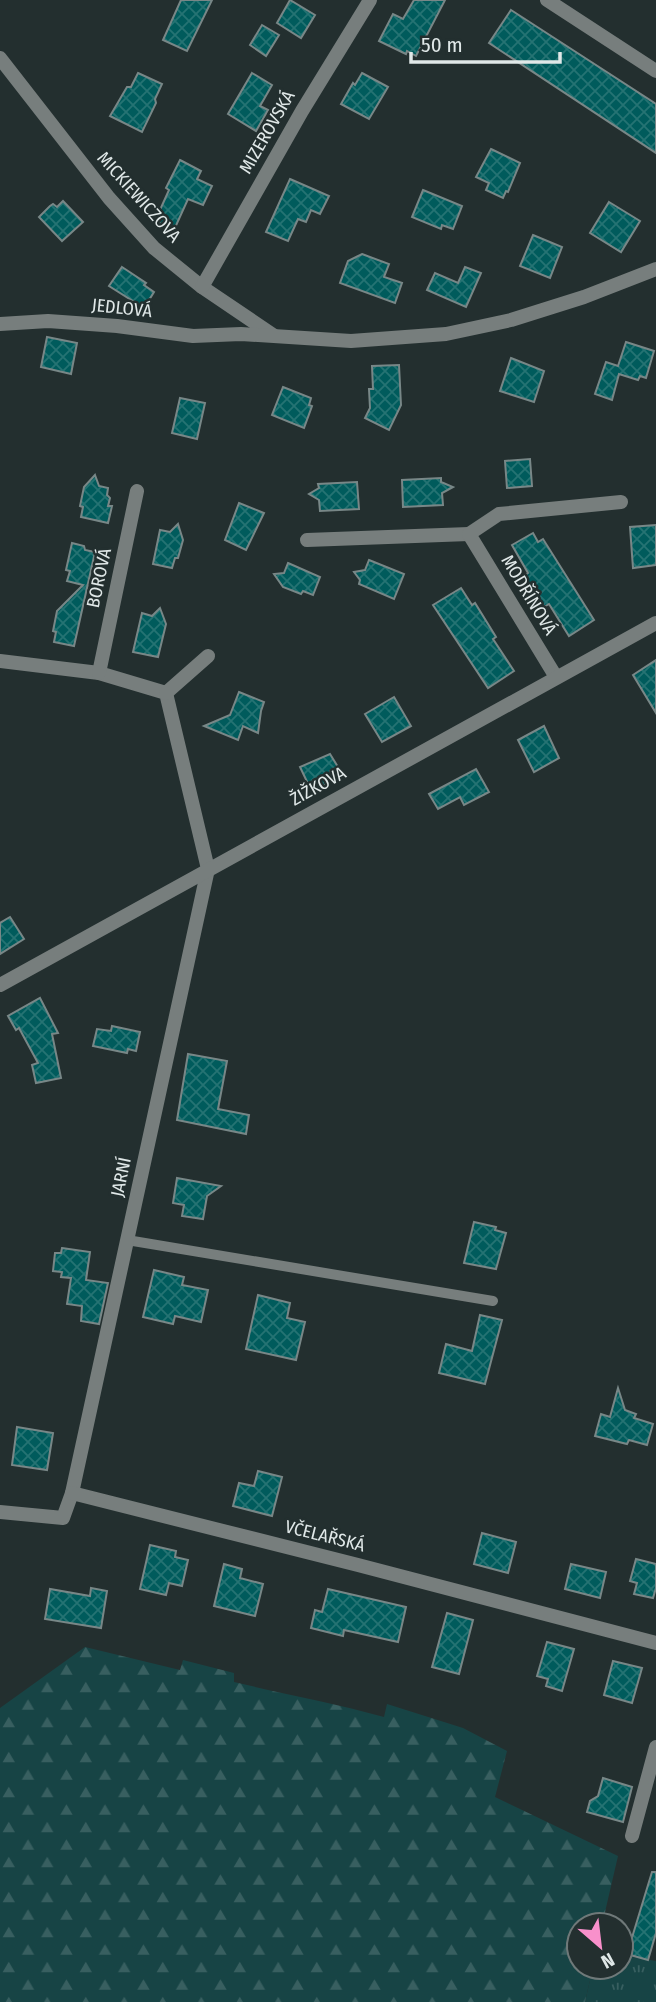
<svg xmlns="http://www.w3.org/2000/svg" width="656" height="2002" font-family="'Fira Sans Condensed',sans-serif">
  <defs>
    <pattern id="grass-tufts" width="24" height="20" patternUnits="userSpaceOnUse" patternTransform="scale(1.75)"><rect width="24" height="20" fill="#174445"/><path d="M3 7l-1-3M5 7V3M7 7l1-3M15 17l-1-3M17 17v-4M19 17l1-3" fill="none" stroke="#385f60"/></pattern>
    <pattern id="forest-firs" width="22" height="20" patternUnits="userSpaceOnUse" patternTransform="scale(1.75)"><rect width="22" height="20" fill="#174445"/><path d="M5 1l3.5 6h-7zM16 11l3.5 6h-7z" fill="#385f60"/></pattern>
    <pattern id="building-cross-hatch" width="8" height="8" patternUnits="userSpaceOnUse" patternTransform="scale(1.75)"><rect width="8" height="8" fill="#005b5c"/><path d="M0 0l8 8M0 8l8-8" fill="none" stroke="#257373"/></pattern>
  </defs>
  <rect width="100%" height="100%" fill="#232f2f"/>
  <path fill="url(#grass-tufts)" d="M621,1955L656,1961V2002H585L593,1967H621Z"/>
  <path fill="url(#forest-firs)" d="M85,1647L180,1670L183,1660L234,1673V1682C284,1694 334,1703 384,1717L387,1704L463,1728L507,1751L495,1797L618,1856L602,1925H579V1967H593L585,2002H0V1708Z"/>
  <g fill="url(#building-cross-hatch)" stroke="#788787" stroke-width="2">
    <path d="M181,0H212L187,51L163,40Z"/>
    <path d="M290,0L315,15L301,38L277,23Z"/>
    <path d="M414,0H445L416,56L407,51L406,54L379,41L393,14L403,19Z"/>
    <path d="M511,10L656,104V153L489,43Z"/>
    <path d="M262,25L279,35L266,56L250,45Z"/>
    <path d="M138,73L162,84L155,99L156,103L142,132L110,116L127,87H131Z"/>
    <path d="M252,73L272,85L260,106L268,110L256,131L228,114Z"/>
    <path d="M362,73L388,87L369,119L341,104L353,83L355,85Z"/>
    <path d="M491,149L520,163L508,192L506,191L503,198L486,190L489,183L476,177Z"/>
    <path d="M180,160L201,171L197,179L212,186L203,205L188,199L174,230L155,221L169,190L166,188Z"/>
    <path d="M290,179L329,196L320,214L311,210L306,222L298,219L288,241L266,232Z"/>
    <path d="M423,190L462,206L453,229L442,225L441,229L412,217Z"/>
    <path d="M63,201L83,222L62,241L39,217L50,206L53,204L57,207Z"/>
    <path d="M609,202L640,221L621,252L590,233Z"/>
    <path d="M533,235L562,247L550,278L520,266Z"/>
    <path d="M362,254L389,264L384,277L402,283L395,303L340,283L348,261Z"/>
    <path d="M122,267L146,283L144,285L154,292L144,308L109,286Z"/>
    <path d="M465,267L481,273L466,307L427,290L435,273L458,283Z"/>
    <path d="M47,337L77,343L71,374L41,367Z"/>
    <path d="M626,342L654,351L646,378L640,376L638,380L619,374L612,400L595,394L606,362L618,366Z"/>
    <path d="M511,358L544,371L534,402L500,391Z"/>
    <path d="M399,365L401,405L389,430L365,418L370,408L369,389H373L372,366Z"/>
    <path d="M283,387L311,398L309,405L312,406L304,428L272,415Z"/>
    <path d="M180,398L205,403L197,439L172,433Z"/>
    <path d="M530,459L532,486L507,488L505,461Z"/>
    <path d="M95,475L99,486L108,488L107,495L110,498L108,506H112L108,523L81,517L83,507L80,506L84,487Z"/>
    <path d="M441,478V482L453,487L442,493L443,505L403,507L402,480Z"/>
    <path d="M357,482L359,509L320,511L319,500L309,494L319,488L318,484Z"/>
    <path d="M239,503L264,513L246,550L225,540Z"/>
    <path d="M178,524L183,540L178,558H175L172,568L153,564L160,530L170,532Z"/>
    <path d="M656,525V565L633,568L630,527Z"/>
    <path d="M533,533L538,542L543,539L594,620L569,636L549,604L542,608L518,580L528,573L512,545Z"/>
    <path d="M72,543L84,546L85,550L95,552L74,646L54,642L56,632L53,631L57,611L83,585L67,581L70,571L66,570Z"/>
    <path d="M369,560L404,574L394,599L359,584L360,580L354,572L365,570Z"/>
    <path d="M288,563L320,577L313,595L303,591L301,594L283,587L274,574L284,573Z"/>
    <path d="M461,588L472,605L475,603L496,637L493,639L514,671L488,688L433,605Z"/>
    <path d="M160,608L166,624L158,657L133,652L142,613L152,616Z"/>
    <path d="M656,660V713L633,675Z"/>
    <path d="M239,692L264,702L261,711L258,733L243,726L238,740L204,726L230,715Z"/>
    <path d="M394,697L411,726L382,742L365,714Z"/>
    <path d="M544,726L559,758L534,772L518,740Z"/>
    <path d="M330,754L338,767L330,771L334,780L312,792L300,767Z"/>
    <path d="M476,769L489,792L464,805L460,797L438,809L429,794Z"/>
    <path d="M10,917L24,939L0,954V923Z"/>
    <path d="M40,998L58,1033L52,1034L61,1078L36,1083L32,1065L38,1063L19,1028L16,1030L8,1016Z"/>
    <path d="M112,1026L140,1032L136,1051L128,1049L127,1053L93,1046L97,1029L111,1031Z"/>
    <path d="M188,1054L227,1061L218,1109L249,1115L246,1134L177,1120Z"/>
    <path d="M177,1178L221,1186L207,1196L203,1219L182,1216L184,1205L173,1203Z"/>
    <path d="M474,1222L496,1227L495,1230L506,1233L496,1269L464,1263Z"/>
    <path d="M62,1248L90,1252L86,1280L108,1283L99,1324L81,1321L82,1306L67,1304L71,1278L61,1277L62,1272L53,1271L55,1253H61Z"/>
    <path d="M154,1270L184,1277L182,1285L208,1290L201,1322L175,1316L173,1324L143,1317Z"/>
    <path d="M258,1295L290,1303L287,1318L305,1322L296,1360L246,1349Z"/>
    <path d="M480,1315L502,1320L485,1384L439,1373L446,1344L472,1351Z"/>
    <path d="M618,1388L625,1410L636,1414L634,1418L653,1424L647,1445L629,1440L627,1444L595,1436L601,1414L610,1417Z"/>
    <path d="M17,1427L53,1433L47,1470L12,1465Z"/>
    <path d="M258,1471L282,1477L272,1516L233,1506L239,1483L254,1486Z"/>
    <path d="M482,1533L516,1542L508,1573L474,1564Z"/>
    <path d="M150,1545L176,1551L175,1557L188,1560L182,1586L169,1583L166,1595L140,1589Z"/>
    <path d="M636,1559L656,1564V1588L653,1598L634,1594L637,1583L630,1581Z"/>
    <path d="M224,1564L242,1569L240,1578L263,1584L255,1616L214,1606Z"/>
    <path d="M571,1564L606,1572L600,1598L565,1589Z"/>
    <path d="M91,1588L107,1591L101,1628L45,1619L50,1589L90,1596Z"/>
    <path d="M328,1589L406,1607L398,1642L344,1630L343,1636L311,1628L315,1610L322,1612Z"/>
    <path d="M447,1613L473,1620L459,1674L432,1667Z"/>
    <path d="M547,1642L574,1649L562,1691L546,1686L548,1679L537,1676Z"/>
    <path d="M613,1661L642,1668L632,1703L604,1695Z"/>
    <path d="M603,1778L632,1787L623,1822L587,1812L590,1801L598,1796Z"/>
    <path d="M652,1872H656V1933L648,1960L627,1954Z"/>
  </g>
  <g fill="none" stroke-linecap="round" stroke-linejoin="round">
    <path stroke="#777e7d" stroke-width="10" d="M127,1240L493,1301"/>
    <g stroke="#777e7d" stroke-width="14">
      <path d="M547,0L656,71"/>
      <path d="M0,58L109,198L154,248L202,287L273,335"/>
      <path d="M202,287L302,111L370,0"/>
      <path d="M0,324L48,321L117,326L193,336L241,334L351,341L446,334L511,320L584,297L656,269"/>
      <path d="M307,540L469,534"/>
      <path d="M0,661L99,673L166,693L208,869L72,1493L63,1518L0,1512"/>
      <path d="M99,673L137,491"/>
      <path d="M556,677L469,534L499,514L621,502"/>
      <path d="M166,693L208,656"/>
      <path d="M0,985L656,623"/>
      <path d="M72,1493L358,1565L656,1643"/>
      <path d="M632,1836L656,1747"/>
    </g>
  </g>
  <g text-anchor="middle" stroke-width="5" stroke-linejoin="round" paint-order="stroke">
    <g font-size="18" fill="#e0e8e8" stroke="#232f2f">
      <text transform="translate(267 132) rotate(-60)" y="6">MIZEROVSKÁ</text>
      <text transform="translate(139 197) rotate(48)" y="6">MICKIEWICZOVA</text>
      <text transform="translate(122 308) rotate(6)" y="6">JEDLOVÁ</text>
      <text transform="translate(99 578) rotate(-78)" y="6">BOROVÁ</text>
      <text transform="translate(529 595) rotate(59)" y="6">MODŘÍNOVÁ</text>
      <text transform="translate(318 786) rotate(-29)" y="6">ŽIŽKOVA</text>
      <text transform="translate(121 1177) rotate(-78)" y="6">JARNÍ</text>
      <text transform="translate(325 1536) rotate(14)" y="6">VČELAŘSKÁ</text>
    </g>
  </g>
  <g transform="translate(600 1946) rotate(152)"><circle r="33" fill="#232f2f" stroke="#6f7979" stroke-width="2"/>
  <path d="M0-5L12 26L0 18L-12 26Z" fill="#f890cb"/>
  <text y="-10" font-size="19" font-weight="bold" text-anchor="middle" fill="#e0e8e8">N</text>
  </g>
  <path d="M411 52v10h149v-10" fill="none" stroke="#e0e8e8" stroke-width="3.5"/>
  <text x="421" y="52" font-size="21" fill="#e0e8e8" stroke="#232f2f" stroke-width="5" paint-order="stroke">50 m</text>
</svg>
